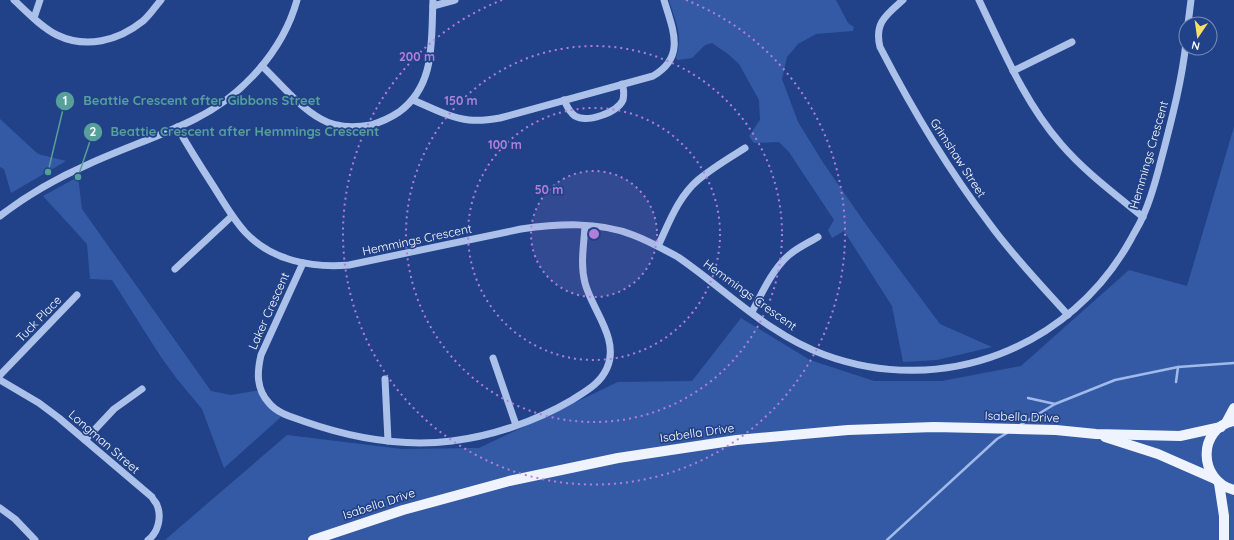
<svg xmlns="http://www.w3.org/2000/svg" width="1234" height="540" font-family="Quicksand,sans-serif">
  <rect width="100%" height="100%" fill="#214288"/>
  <g fill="#355aa5">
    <path d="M669,0H836L848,23L854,27L853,31L816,34L798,44L787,57L782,79L798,122L824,164L867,226L940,324L992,347L937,360L903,362L892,306L844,231L832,238L828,230L834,220L789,152L779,142L754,143L749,136L760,120L759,100L739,64L728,54L712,43L705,45L692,58L677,60L676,58C683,34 676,23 669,0Z"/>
    <path d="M0,119L38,154L66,161L11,193L4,169L0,167Z"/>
    <path d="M1234,127V540H165L287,435L402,449L479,448L618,382L692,381L741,318L810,360L874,381H942L1021,366L1129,270L1187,286Z"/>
    <path d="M78,177L82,209L211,391L231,395L261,390L267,401L281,417L224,468L202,409L177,379L161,357L112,280L90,279L87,244L43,196Z"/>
  </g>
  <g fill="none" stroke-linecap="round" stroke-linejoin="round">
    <g stroke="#9fbaeb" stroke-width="2.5">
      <path d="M1176,382L1178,367"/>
      <path d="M1028,398L1055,404"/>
      <path d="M1020,425L1055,404L1115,380L1178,367L1234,363"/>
      <path d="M887,540L997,439L1007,433"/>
    </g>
    <g stroke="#abc1ea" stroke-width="7">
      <path d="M14,0C27,12 41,27 57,35C86,49 118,41 143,21C150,15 155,7 161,0"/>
      <path d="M903,0C886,15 874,23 880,47C912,109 947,168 989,223C1013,256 1041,285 1068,315"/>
      <path d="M979,0C1003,50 1025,103 1061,144C1085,172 1115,194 1143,217"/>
      <path d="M433,6L455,0"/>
      <path d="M34,18L40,0"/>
      <path d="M1188,24L1191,0"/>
      <path d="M262,66C280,83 299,107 321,119C336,128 354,128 371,125C381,122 390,118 399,112C436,85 431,41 433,0"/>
      <path d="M1013,71L1072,42"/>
      <path d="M413,100C430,107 450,118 469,120C479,121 489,120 500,118L653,76C686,57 673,30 664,0"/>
      <path d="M564,100C567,106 569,112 575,116C587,123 617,113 623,100C624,95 624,89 622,84"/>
      <path d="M177,127C189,148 201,167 214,187C224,203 233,219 245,232C272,261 312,268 349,265L521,229C557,224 598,221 633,235C649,241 663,249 678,257C726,290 769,335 825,355C943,398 1071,348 1131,239C1135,231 1140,224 1143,216C1153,195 1158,171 1164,149C1173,114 1182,79 1186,43"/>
      <path d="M0,216C27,195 57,178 89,164C124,148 161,136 195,119C242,96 283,51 297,0"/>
      <path d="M658,246C669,223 678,197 698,180C712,168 729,158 745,148"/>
      <path d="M303,263L261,355C257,372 256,389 269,403C277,413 292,417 303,421C351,438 402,447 452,441C493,436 536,421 572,400C586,391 600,384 607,368C620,339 592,310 585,283C580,264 584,244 585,226"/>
      <path d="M175,269L232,216"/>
      <path d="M752,312C762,293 772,270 789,255C797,248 808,243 818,237"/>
      <path d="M493,358L516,425"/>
      <path d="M0,375L77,295"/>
      <path d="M385,379L388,441"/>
      <path d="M0,380L39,403L59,418L152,497C153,500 156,502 157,505C162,517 158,533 148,540"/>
      <path d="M85,440L114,409L142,389"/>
      <path d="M0,508L15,519L35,540"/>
    </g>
    <g stroke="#eff3fe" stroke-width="10">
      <path d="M1234,421C1197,428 1198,481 1234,490"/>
      <path d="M1226,423L1234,408"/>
      <path d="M1105,437L1158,454L1215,479"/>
      <path d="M1219,483L1224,516V540"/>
      <path d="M313,540L403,510L509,481L618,458L737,440L848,430L934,427L978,428L1056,430L1096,434L1180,436L1221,427"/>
    </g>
  </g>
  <circle cx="594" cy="234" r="63" fill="#b080d9" fill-opacity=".12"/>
  <g fill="none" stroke="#b080d9" stroke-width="2" stroke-dasharray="2 4">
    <circle cx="594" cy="234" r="63"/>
    <circle cx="594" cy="234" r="126"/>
    <circle cx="594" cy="234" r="188"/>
    <path d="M686 0A251 251 0 1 1 502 0"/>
  </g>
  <g text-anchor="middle" stroke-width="3.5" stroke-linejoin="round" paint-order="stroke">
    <g font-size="12" fill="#fff" stroke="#214288">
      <text transform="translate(1149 155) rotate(-74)" y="4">Hemmings Crescent</text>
      <text transform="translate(958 158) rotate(57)" y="4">Grimshaw Street</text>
      <text transform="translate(417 240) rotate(-12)" y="4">Hemmings Crescent</text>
      <text transform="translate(750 295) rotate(36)" y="4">Hemmings Crescent</text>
      <text transform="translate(269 311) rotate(-66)" y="4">Laker Crescent</text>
      <text transform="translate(39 319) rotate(-46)" y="4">Tuck Place</text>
      <text transform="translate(1022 417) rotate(2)" y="4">Isabella Drive</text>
      <text transform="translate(697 433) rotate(-8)" y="4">Isabella Drive</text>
      <text transform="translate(104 442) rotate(41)" y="4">Longman Street</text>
      <text transform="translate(379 504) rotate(-18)" y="4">Isabella Drive</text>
    </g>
  </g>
  <circle cx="594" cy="234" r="6" fill="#b080d9" stroke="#214288" stroke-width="2"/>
  <g font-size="12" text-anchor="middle" font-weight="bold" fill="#b080d9" stroke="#214288" stroke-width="3.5" stroke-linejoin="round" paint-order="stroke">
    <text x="417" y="61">200 m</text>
    <text x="461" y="105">150 m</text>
    <text x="505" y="149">100 m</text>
    <text x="549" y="194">50 m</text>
  </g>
  <path fill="none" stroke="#579f9a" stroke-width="1.5" d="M48 172L65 101M78 177L93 132"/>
  <g fill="#579f9a" stroke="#214288" stroke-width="1.5">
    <circle cx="48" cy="172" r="4"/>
    <circle cx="78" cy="177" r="4"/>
    <circle cx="65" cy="101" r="10"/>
    <circle cx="93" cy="132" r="10"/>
  </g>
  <g font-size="12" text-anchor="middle" font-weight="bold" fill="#fff">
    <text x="65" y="105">1</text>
    <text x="93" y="136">2</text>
  </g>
  <g font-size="13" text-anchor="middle" font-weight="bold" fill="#579f9a" stroke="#214288" stroke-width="3.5" stroke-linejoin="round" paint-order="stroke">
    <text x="202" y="105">Beattie Crescent after Gibbons Street</text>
    <text x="245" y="136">Beattie Crescent after Hemmings Crescent</text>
  </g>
  <g transform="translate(1198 36) rotate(193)"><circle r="19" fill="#214288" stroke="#7a8eb8"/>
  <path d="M0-3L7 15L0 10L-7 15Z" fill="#f7de6d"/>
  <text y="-6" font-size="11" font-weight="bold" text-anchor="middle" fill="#ffffff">N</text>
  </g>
</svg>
